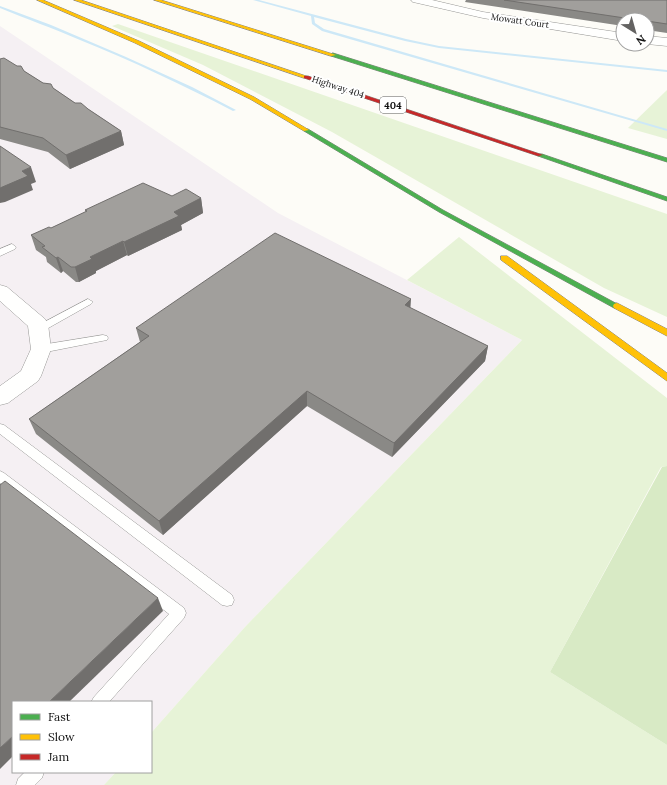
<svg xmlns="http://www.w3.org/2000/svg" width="667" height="785" font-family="Lora,serif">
  <rect width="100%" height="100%" fill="#fdfcf7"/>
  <path fill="#f5f0f3" d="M0,26L278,213L522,340L245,627L151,733V702H13V772H116L104,785H0Z"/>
  <g fill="#e7f3d7">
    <path d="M118,24L667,214V317L604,288L332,132L203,65L112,26Z"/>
    <path d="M667,90V139L628,128Z"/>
    <path d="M459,237L667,398V466L661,467L550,672L667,745V785H104L116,772H151V733L245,627L522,340L407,280Z"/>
  </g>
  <path fill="#d8eac5" d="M667,466V745L550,672L662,467Z"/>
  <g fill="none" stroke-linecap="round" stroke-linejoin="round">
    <g fill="#cde8f7" fill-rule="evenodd">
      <path d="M253,0H259L406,39L439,46L667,70V72L439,48L405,41L314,17L315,23L324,29L667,129V131L322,31L312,24L311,16Z"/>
      <path d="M0,6L51,25L126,57L192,87L236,110L233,111C183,85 132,61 80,40C53,28 26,19 0,8Z"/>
    </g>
    <defs>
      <g id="lane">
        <path d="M12,244L16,247L15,249L0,256V249Z"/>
        <path d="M88,299L93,302L91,304L43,331H35L34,329L35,327Z"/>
        <path d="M103,335L107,336L108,338L107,340L41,353L37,352L36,349L37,346L41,345Z"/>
        <path d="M0,424L4,425L232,595L234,600L232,605L227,606L222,605L0,434Z"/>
        <path d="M0,471L4,473L184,608L186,613L184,618L109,702H91L94,697L169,614L0,483Z"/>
        <path d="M25,772H44L42,778L35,785H16L18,779Z"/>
      </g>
      <g id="street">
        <path d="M411,0H432L483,12L623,33V41L483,18L413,2Z"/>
        <path d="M647,36L667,38V46L647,44Z"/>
        <path d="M0,285L7,287L45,319L48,324L51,349L41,376L38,381L8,403L0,405V386L21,371L31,349L28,326L0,301Z"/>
      </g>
      <g id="fast">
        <path d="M333,53L667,158V162L331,56L330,55Z"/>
        <path d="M304,129H308L443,210L621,306L620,308H614L439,212L304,131Z"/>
        <path d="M538,154H542L667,197V201L538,156Z"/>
      </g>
      <g id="slow">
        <path d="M37,0H43L139,41L254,97L309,130L304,131L250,99L135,43Z"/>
        <path d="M74,0H81L309,77L304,78Z"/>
        <path d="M154,0H161L336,55L331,56Z"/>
        <path d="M501,256H507L667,373V381L501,260Z"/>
        <path d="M617,303L667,329V336L614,308L613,306L614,304Z"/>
      </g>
      <path id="jam" d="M304,76H308L543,155L538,156L304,78Z"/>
    </defs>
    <use href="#lane" stroke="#979795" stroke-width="1"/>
    <use href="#street" stroke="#979795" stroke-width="1"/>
    <use href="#fast" stroke="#858482" stroke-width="1"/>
    <use href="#slow" stroke="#858482" stroke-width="1"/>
    <use href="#jam" stroke="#858482" stroke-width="1"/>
    <use href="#lane" fill="#fffffe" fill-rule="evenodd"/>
    <use href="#street" fill="#fffffe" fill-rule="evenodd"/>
    <use href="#fast" fill="#4caf50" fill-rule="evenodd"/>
    <use href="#slow" fill="#ffc107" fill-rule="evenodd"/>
    <use href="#jam" fill="#c62828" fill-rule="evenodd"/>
  </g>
  <g fill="#8a8986">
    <path d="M466,0H667V33L647,30V20H623V26L465,2Z"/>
    <path d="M0,59L24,71L43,83L53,88L75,103L88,109L121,131L124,145L70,169L48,152L0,139Z"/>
    <path d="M172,196L201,198L203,213L181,225L182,230L128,256L127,255L96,271V273L79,282H76L63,271L61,273L47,262L46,257L36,250L31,235L51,228L86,212L85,210Z"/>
    <path d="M410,308L488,346L485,361L392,457L307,406L163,535L36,434L29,419L140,342L136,328Z"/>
  </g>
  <g fill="#716f6d">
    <path d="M121,131L124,145L70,169L66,155Z"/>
    <path d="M31,167L36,182L31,184L33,190L5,202L0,203V188L22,171Z"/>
    <path d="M201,198L203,213L181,225L182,230L128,256L124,242L174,212Z"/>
    <path d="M123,241L127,255L96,271V273L79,282L75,267L90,257Z"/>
    <path d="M58,257L63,271L61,273L56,258Z"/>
    <path d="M411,299L410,314L405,305Z"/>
    <path d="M488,346L485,361L392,457L394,443Z"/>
    <path d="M307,391V406L163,535L159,521Z"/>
    <path d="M158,598L163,611L69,702H49Z"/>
    <path d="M13,736V756L0,769V748Z"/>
  </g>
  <g fill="#a19f9c" stroke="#716f6d">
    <path d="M504,0H667V24L647,21V20H638Z"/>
    <path d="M4,58L17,66H21L24,71L43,83L51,84L53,88L75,103H81L88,109L121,131L66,155L43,138L0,127V59Z"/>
    <path d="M0,146L31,167L22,171L28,176L0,188Z"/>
    <path d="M143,183L172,196L186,189L201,198L174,212L179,216L124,242L123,241L90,257L92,259L75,267H71L58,257L56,258L42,247L45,246L31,235L49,227L51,228L87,211L85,210Z"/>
    <path d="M275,233L411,299L405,305L488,346L394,443L307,391L159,521L29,419L149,336L136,328Z"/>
    <path d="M5,481L158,598L49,702H13V736L0,748V485Z"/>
  </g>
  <g text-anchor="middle" stroke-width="4" stroke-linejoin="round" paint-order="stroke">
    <g font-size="9" fill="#111" stroke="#fff">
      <text transform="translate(520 21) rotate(8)" y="3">Mowatt Court</text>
      <text transform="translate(338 87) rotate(18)" y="3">Highway 404</text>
    </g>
    <rect fill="#fff" stroke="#585858" stroke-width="1" x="380" y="97" width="26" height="16" rx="3"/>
    <g font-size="10" font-weight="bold" fill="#111">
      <text x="393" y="109">404</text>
    </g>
  </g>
  <rect x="12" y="701" width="140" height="72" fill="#ffffff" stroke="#a0a0a0"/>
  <rect x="20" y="714" width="20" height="6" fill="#4caf50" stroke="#a0a0a0"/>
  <text x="48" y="721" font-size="12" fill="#111111">Fast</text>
  <rect x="20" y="734" width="20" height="6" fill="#ffc107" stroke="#a0a0a0"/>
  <text x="48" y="741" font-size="12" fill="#111111">Slow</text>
  <rect x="20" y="754" width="20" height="6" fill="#c62828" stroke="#a0a0a0"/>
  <text x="48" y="761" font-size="12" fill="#111111">Jam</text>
  <g transform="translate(635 32) rotate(143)"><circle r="19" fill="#ffffff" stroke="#a0a0a0"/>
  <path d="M0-3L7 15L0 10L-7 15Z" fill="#646362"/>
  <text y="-6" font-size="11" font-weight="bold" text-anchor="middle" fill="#111111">N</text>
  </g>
</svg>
